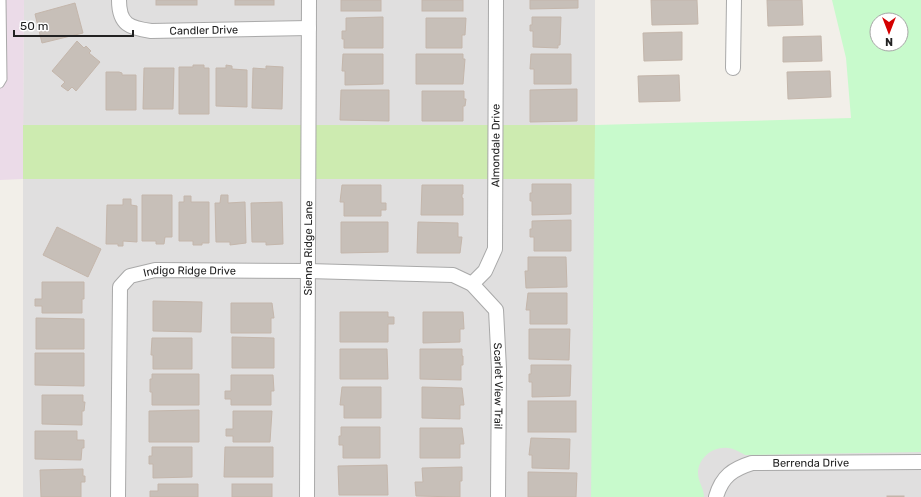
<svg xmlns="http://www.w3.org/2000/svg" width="921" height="497" font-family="Rubik,sans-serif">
  <rect width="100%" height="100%" fill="#f2efe9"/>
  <g fill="#e0dfdf">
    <path d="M24,0H595V125H23Z"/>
    <path d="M921,173V497H23V179H595Z"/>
  </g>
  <path fill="#ebdbe8" d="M0,0H24L23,179L0,180Z"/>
  <rect fill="#cdebb0" x="23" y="125" width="572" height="54"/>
  <path fill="#c8facc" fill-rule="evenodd" d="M832,0H921V452L745,455C740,452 733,448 728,448C713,446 698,458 698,473C698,482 704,488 704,497H591L595,125L851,118L846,58ZM877,20H901V44H877Z"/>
  <g fill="#c7bfb8" stroke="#c4b6ab">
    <rect x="156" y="0" width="41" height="5"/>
    <rect x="235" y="0" width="39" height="5"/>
    <rect x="341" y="0" width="40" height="11"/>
    <rect x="422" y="0" width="41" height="11"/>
    <path d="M530,0H578V8L530,9Z"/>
    <path d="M651,0H697L698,24L652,25Z"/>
    <path d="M767,0H802L803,25L768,26Z"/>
    <path d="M75,3L83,33L42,43L35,14Z"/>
    <path d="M383,17V48H344V39H342V31H346V18Z"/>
    <path d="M532,17H561L560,45H558V48L533,47V31H530V25H532Z"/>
    <path d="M426,18H466L465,35H462V48H426Z"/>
    <path d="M682,32V60L644,61L643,33Z"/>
    <path d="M821,36L822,61L783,62V37Z"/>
    <path d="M77,41L84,48L86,46L91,51L89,53L100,62L76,91L72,87L68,91L61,86L65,82L52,71Z"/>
    <path d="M343,54H383V84L345,85V71H342Z"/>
    <path d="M416,54H463V59H465L463,84H416Z"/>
    <path d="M531,54H571V84H534V69H530Z"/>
    <path d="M193,65H204V68H209V114H179V67H193Z"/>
    <path d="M226,65L232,66V69L247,70V107L216,106V68H226Z"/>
    <path d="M266,66L283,67L282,109L252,108L253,68L266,69Z"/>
    <path d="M144,68H174L173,109H143Z"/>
    <path d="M830,71L831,97L788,99L787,72Z"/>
    <path d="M106,72H119L122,73V75H136V110H106Z"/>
    <path d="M679,75L680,101L639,102L638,76Z"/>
    <path d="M577,89V121L530,122V90Z"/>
    <path d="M341,90H389V121L340,120Z"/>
    <path d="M422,91H464V99H466L465,106H463V121H422Z"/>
    <path d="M532,184H571V214L532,215V201H530V193H532Z"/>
    <path d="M342,185H381V203H386V210H381V216H344V202H340Z"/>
    <path d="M422,185H463V194H462V198H463V215H421Z"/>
    <path d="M142,195H172V237H165L164,244H156V241H142Z"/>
    <path d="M221,195H228V203L245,202L246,243L230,245V242H216L215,203H220Z"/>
    <path d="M184,196H191V202H209V243H202V245H193V241H179V202H184Z"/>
    <path d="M123,199H131V205L137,206V242L123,241V246H118V244H106L107,205H123Z"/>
    <path d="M282,202L283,244L266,245V242H252L251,203Z"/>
    <path d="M571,220V251H534V237H530V229H532V221Z"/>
    <path d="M341,222H388V252L341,253Z"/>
    <path d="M418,222L458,223V237H462L460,253H417Z"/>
    <path d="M57,227L101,249L88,277L43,255Z"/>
    <path d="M528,257H566L567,287L526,288L525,271H528Z"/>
    <path d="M42,282H84V299H82V313H42V306H35V299H42Z"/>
    <path d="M528,293H567V324H530V310H526Z"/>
    <path d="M153,301L202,302L201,332L153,331Z"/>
    <path d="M231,303H272L274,318H271V333H231Z"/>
    <path d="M340,312H388V317H394V324H388V342H340Z"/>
    <path d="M423,312H463L464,329H460V342L423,343Z"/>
    <path d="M36,318L84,319V349H36Z"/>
    <path d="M529,329H570L569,360L529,359Z"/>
    <path d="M232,337L274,338V368H232Z"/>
    <path d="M152,338H192V369H153V355H151Z"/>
    <path d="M340,349H387L388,379H340Z"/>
    <path d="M420,349H462V356H463V365H461V380L420,379Z"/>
    <path d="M35,353H84V386L35,385Z"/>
    <path d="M531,365H571L570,396L532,397V382H529V374H531Z"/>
    <path d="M152,374H199V405H152V392H150V379H152Z"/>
    <path d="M231,375H273L274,391H271V405H231V399H225V391H231Z"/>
    <path d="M342,387H381V418H344V405H340Z"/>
    <path d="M422,387L462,388L464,405H460V419L422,418Z"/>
    <path d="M42,395H83V402H85L84,411H82V425L42,424Z"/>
    <rect x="528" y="401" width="48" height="31"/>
    <path d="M199,410V442H149V411Z"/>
    <path d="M233,411H272L270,442H233V436H226V429H233Z"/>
    <path d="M341,427H380V458H343V445H339V436H341Z"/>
    <path d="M420,428H462L464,444H460V458H420Z"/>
    <path d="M35,431H77V440H84V448H82L81,460L35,459Z"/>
    <path d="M531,438L570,439L569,469L532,468V455H529Z"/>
    <path d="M152,447H192V477L153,478V464H149V456H152Z"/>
    <path d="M225,447H273V477H224Z"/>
    <path d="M387,465L388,495H339L338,466Z"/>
    <path d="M462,467V481H460V497L416,496L415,482H423L422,468Z"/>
    <path d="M83,469V476H85V482H81V497H41L40,470Z"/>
    <path d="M528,472L577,473L576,497H528Z"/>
    <path d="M158,484H198V497H150V491H158Z"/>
    <rect x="232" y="484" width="40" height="13"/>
    <rect x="887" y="496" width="17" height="1"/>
  </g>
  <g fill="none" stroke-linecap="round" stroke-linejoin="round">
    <defs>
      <path id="lane" d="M0,84L3,79L2,0"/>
      <g id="street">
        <path id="s1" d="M119,0C119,25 130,28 151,31L309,28"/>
        <path d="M733,68L734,0"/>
        <path id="s2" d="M472,284L485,271L495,249L496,0"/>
        <path id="s3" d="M118,497L120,287L130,276L155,270L308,271L453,275L472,284L496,310L499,369L498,497"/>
        <path id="s4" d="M307,497L309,0"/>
        <path id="s5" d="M716,497C722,476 733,469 752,463L921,462"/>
      </g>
    </defs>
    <use href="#lane" stroke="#a9a9a9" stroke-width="9"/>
    <use href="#street" stroke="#a9a9a9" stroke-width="16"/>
    <use href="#lane" stroke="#fff" stroke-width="7"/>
    <use href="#street" stroke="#fff" stroke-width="14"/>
  </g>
  <g text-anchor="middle" stroke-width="3" stroke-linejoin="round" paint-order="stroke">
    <g font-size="11" fill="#222" stroke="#fff">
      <text dy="4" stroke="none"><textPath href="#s1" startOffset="104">Candler Drive</textPath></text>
      <text dy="4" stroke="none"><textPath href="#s2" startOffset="146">Almondale Drive</textPath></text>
      <text dy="4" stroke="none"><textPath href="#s4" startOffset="249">Sienna Ridge Lane</textPath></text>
      <text dy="4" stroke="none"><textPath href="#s3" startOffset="285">Indigo Ridge Drive</textPath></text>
      <text dy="4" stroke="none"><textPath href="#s3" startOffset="681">Scarlet View Trail</textPath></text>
      <text dy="4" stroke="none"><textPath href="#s5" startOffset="111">Berrenda Drive</textPath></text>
    </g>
  </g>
  <g transform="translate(889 32) rotate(180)"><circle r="19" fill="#ffffff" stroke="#a7a7a7"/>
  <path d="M0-3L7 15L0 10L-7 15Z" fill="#d40000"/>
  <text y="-6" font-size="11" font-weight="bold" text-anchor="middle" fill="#222222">N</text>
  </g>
  <path d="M14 30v6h119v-6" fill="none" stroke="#222222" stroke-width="2"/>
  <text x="20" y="30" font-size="12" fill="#222222" stroke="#ffffff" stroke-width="3" paint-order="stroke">50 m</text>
</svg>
